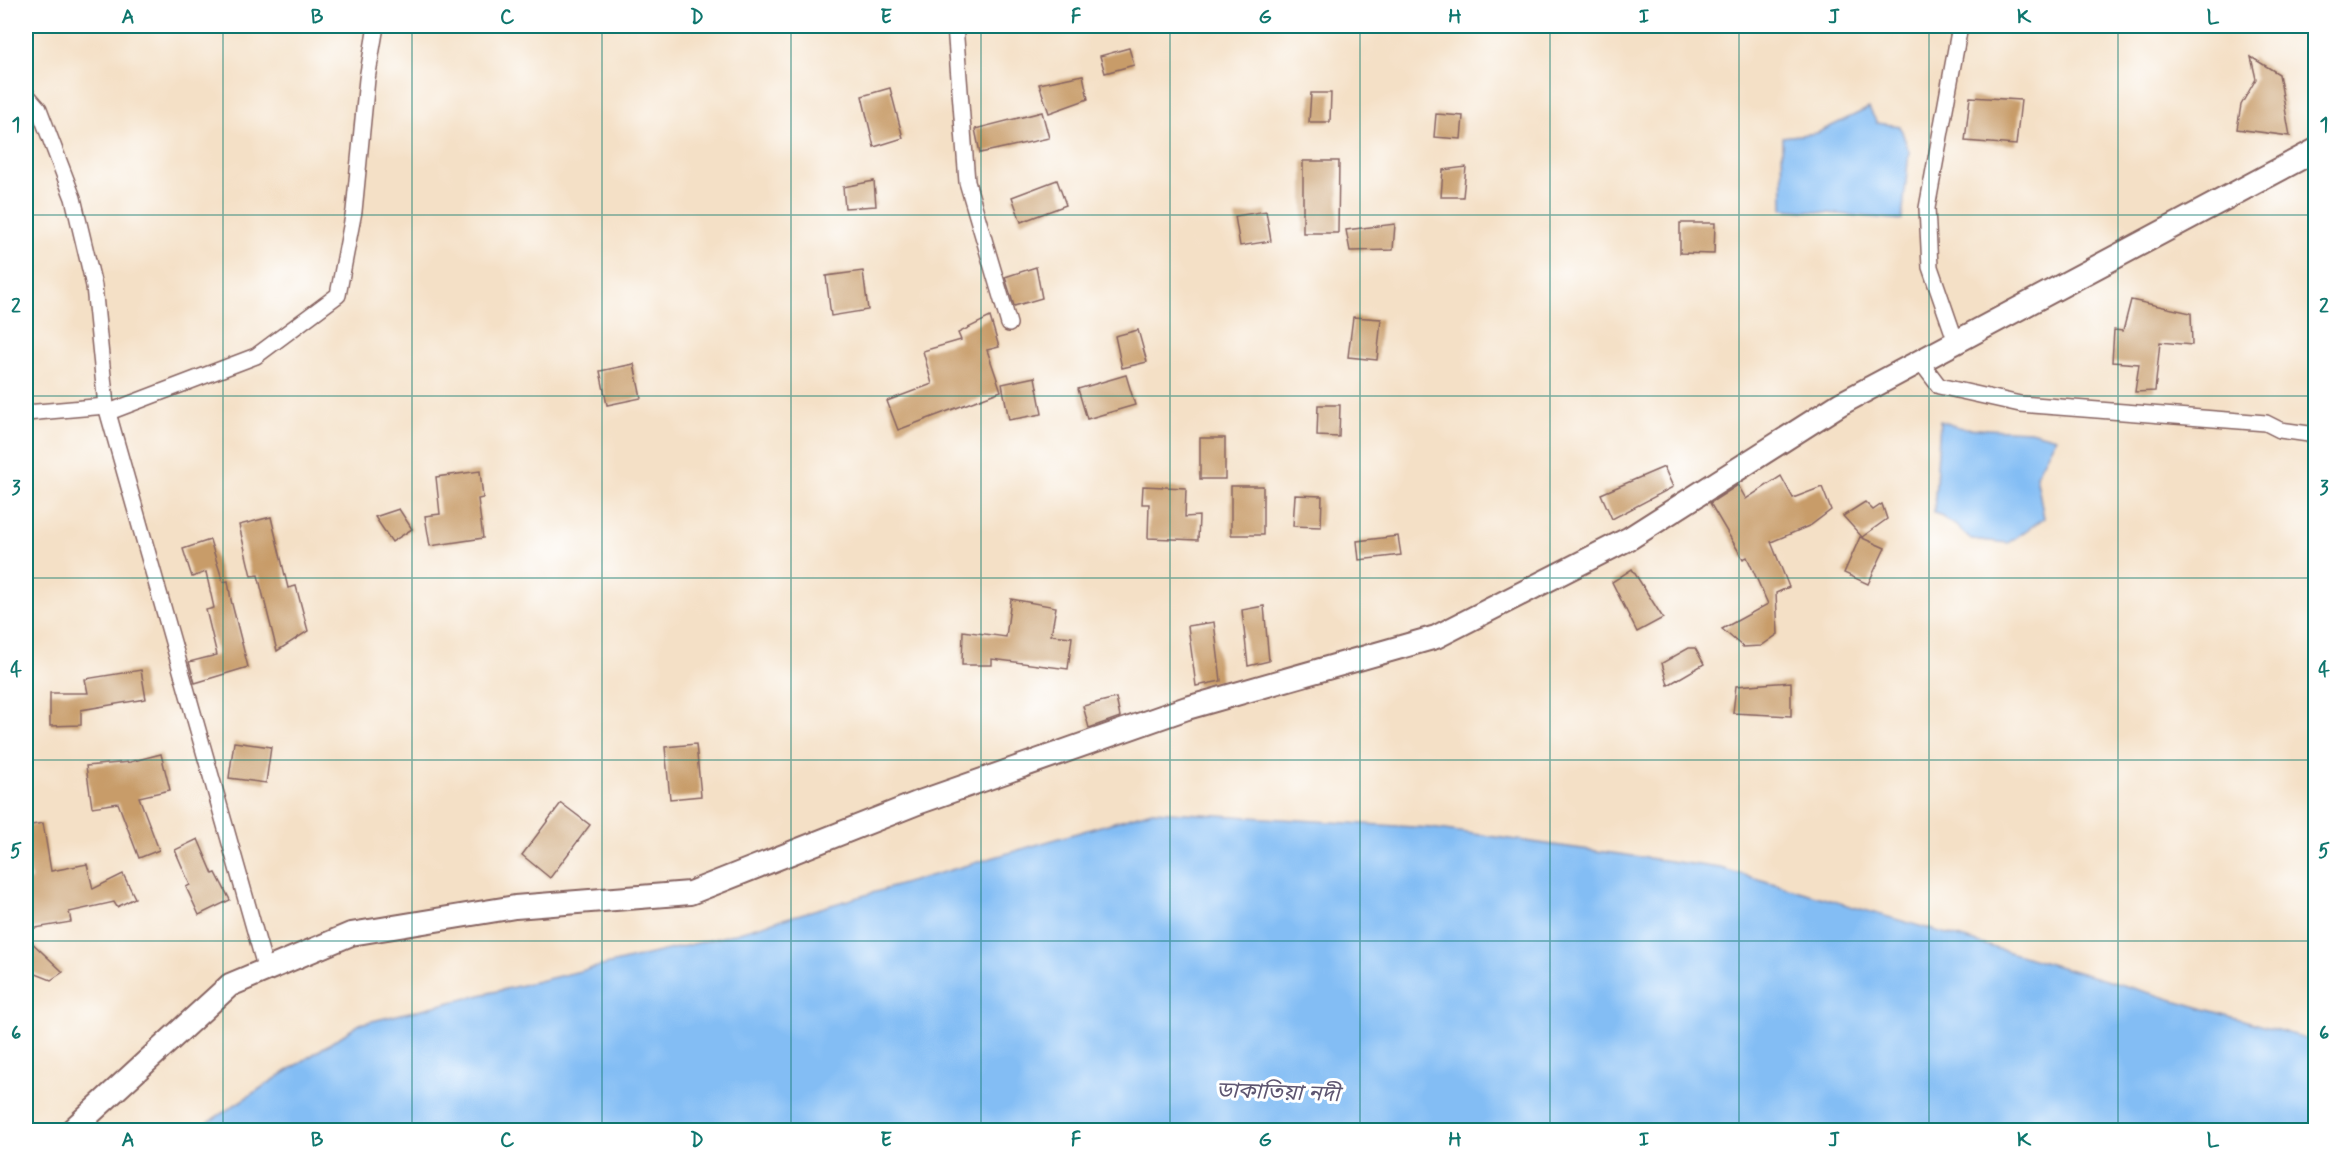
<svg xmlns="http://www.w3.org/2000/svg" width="2341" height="1156" font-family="Mynerve,'Noto Sans Bengali',sans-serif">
  <rect width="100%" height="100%" fill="#fff"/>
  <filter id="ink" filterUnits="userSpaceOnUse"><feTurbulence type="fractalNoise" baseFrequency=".0167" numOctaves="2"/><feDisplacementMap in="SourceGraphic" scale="12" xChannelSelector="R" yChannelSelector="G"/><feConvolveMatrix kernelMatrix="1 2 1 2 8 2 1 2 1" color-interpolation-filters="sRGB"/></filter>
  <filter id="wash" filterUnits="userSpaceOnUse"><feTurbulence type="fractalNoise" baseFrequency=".008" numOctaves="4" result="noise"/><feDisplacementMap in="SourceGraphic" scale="24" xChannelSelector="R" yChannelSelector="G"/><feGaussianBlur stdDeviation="1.35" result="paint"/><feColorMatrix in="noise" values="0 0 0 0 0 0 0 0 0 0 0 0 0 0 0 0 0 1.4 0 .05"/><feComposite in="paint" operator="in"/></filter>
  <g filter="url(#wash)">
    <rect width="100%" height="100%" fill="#f4e0c6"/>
    <g fill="#83bdf4" stroke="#666e90" stroke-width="1.5">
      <path d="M1869,108L1877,123L1900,126L1909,152L1902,220L1783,209L1782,137L1817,133Z"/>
      <path d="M1940,421L1962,428L2030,431L2056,438L2036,475L2044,518L2008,543L1970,539L1955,525L1934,512Z"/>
      <path d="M1152,811L1430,828L1720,868L2315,1041V1130H196L360,1024L722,937Z"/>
    </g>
    <g id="blocks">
      <g fill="#c89c69">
        <path d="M1129,48L1134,65L1105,73L1100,56Z"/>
        <path d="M2251,57L2279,74L2290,136L2237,129L2241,105L2256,79Z"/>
        <path d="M1083,75L1088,99L1049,113L1039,84Z"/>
        <path d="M890,88L903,138L874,147L862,96Z"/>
        <path d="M1311,93H1331L1330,122H1309Z"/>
        <path d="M1970,97L2021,100L2016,145L1965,141Z"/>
        <path d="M1042,112L1049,138L980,153L975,129Z"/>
        <path d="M1436,114L1463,116L1461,139L1434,137Z"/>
        <path d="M1303,161H1339L1338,233H1303Z"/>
        <path d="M1466,167L1463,197H1441L1443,170Z"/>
        <path d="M1057,180L1066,205L1021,222L1012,197Z"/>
        <path d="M874,181L876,206L845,208L843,187Z"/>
        <path d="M1266,211L1271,241L1240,246L1235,216Z"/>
        <path d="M1680,223H1715L1714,254L1680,253Z"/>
        <path d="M1395,224L1393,250L1350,251L1346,230Z"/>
        <path d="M1036,267L1042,298L1014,306L1005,277Z"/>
        <path d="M863,271L868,310L831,316L826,276Z"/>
        <path d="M2131,300L2191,313L2192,345L2160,342L2155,391L2135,392L2139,364L2112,362L2114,330L2123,331Z"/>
        <path d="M990,317L999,347L987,350L1001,391L898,430L887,401L932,384L923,351L961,340L958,333Z"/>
        <path d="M1353,317L1381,319L1377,360L1348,357Z"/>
        <path d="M1138,330L1147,362L1122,368L1115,336Z"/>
        <path d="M634,364L641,398L607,405L600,371Z"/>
        <path d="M1126,375L1135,405L1087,419L1078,389Z"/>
        <path d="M1035,377L1042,414L1009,420L1002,384Z"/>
        <path d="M1318,405H1340L1339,437L1317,436Z"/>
        <rect x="1200" y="438" width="25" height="41"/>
        <path d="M1664,467L1673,487L1612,519L1601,494Z"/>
        <path d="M480,471L483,498L478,499L483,538L430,546L425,516L440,514L436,477Z"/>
        <path d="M1781,476L1793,498L1822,487L1831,510L1811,525L1771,542L1789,587L1776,593L1778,634L1761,646L1743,647L1722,629L1768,604L1747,557L1743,559L1710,503L1738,485L1746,499Z"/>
        <path d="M1143,486L1186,488L1185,517L1199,516L1198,540L1148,538L1149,504H1142Z"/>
        <rect x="1231" y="486" width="32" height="49"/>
        <path d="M1295,495L1322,496L1321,527L1293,526Z"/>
        <path d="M1865,502L1873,510L1882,504L1887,519L1862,537L1843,516Z"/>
        <path d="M399,509L412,529L392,542L375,517Z"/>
        <path d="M271,517L288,588L296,586L308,631L277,651L258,575L251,576L239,525Z"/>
        <path d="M1398,536L1401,555L1359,560L1357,541Z"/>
        <path d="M1860,537L1885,548L1868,584L1844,573Z"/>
        <path d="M210,540L223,582L228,581L231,600L248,667L195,683L189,662L217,655L206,610L214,608L206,572L192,577L183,549Z"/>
        <path d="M1632,569L1663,618L1637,632L1612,582Z"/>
        <path d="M1011,599L1056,607L1051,635L1072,637L1068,669L992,659V665H962L963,631L1006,637Z"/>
        <path d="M1264,606L1269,661L1248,666L1242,610Z"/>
        <path d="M1214,622L1221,681L1196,686L1188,626Z"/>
        <path d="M1689,648H1695L1704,664L1668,685L1662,663Z"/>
        <path d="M141,670L146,699L81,710V725L50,726V693H88L85,679Z"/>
        <path d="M1791,682V716L1733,713L1736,686Z"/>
        <path d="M1116,698L1120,717L1089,728L1083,706Z"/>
        <path d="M234,742L271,747L266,783L229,778Z"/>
        <path d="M696,744L701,796L670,799L665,747Z"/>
        <path d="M161,754L170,790L139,797L159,850L139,858L118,803L92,807L86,766L130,762Z"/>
        <path d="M561,803L590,825L550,878L522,855Z"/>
        <path d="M43,823L51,871L87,864L93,889L123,874L135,898L117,907L114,902L69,912L71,922L30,929L26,903V881L31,880L26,848V826Z"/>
        <path d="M198,839L213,874L216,873L230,900L199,915L186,887L190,885L175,850Z"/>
        <path d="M26,937L63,972L51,980L26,970Z"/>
      </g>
    </g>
  </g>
  <g filter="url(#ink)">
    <use href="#blocks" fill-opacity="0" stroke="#866361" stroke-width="1.5"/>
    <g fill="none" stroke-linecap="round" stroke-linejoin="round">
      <defs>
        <g id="street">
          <path d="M955,26L967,182L1009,324"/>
          <path d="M26,94L39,109L73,198L94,286L106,406L266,970"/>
          <path d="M1956,342L1930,267L1927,208L1960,26"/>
          <path d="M1920,361L1939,386L2020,404L2266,423L2280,430L2316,435"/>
          <path d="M109,412L256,356L338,295L354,211L367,79L376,26"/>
          <path d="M26,413L106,406"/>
        </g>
        <path id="secondary" d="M72,1130L230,985L351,934L515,907L690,893L920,802L1187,708L1436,637L1630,538L1840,404L2316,150"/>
      </defs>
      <use href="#street" stroke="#866361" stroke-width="18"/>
      <use href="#secondary" stroke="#866361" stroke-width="26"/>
      <use href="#street" stroke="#fff" stroke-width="15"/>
      <use href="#secondary" stroke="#fff" stroke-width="22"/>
    </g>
  </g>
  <path fill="none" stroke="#0f766e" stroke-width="1.5" stroke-opacity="0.55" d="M223,26V1130M412,26V1130M602,26V1130M791,26V1130M981,26V1130M1170,26V1130M1360,26V1130M1550,26V1130M1739,26V1130M1929,26V1130M2118,26V1130M26,215H2316M26,396H2316M26,578H2316M26,760H2316M26,941H2316"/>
  <g text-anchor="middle" stroke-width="6" stroke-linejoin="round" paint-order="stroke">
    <g font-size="22" font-style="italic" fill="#5e5671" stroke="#fff">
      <text transform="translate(1278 1091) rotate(2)" y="8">ডাকাতিয়া নদী</text>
    </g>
  </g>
  <rect width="2341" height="1156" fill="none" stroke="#fff" stroke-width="66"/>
  <rect x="33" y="33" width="2275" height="1090" fill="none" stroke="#0f766e" stroke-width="2"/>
  <g font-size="20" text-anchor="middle" font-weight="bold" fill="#0f766e">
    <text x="128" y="23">A</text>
    <text x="317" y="23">B</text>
    <text x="507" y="23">C</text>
    <text x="697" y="23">D</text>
    <text x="886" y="23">E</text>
    <text x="1076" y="23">F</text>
    <text x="1265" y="23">G</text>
    <text x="1455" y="23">H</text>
    <text x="1644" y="23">I</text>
    <text x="1834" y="23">J</text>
    <text x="2024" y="23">K</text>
    <text x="2213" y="23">L</text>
    <text x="16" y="131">1</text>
    <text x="2324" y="131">1</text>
    <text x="16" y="312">2</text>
    <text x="2324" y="312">2</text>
    <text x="16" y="494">3</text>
    <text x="2324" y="494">3</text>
    <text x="16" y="676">4</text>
    <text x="2324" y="676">4</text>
    <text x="16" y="857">5</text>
    <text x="2324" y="857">5</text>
    <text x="16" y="1039">6</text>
    <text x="2324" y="1039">6</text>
    <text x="128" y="1146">A</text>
    <text x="317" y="1146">B</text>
    <text x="507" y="1146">C</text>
    <text x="697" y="1146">D</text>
    <text x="886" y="1146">E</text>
    <text x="1076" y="1146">F</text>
    <text x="1265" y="1146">G</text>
    <text x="1455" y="1146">H</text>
    <text x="1644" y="1146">I</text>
    <text x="1834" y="1146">J</text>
    <text x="2024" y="1146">K</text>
    <text x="2213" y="1146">L</text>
  </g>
</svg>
